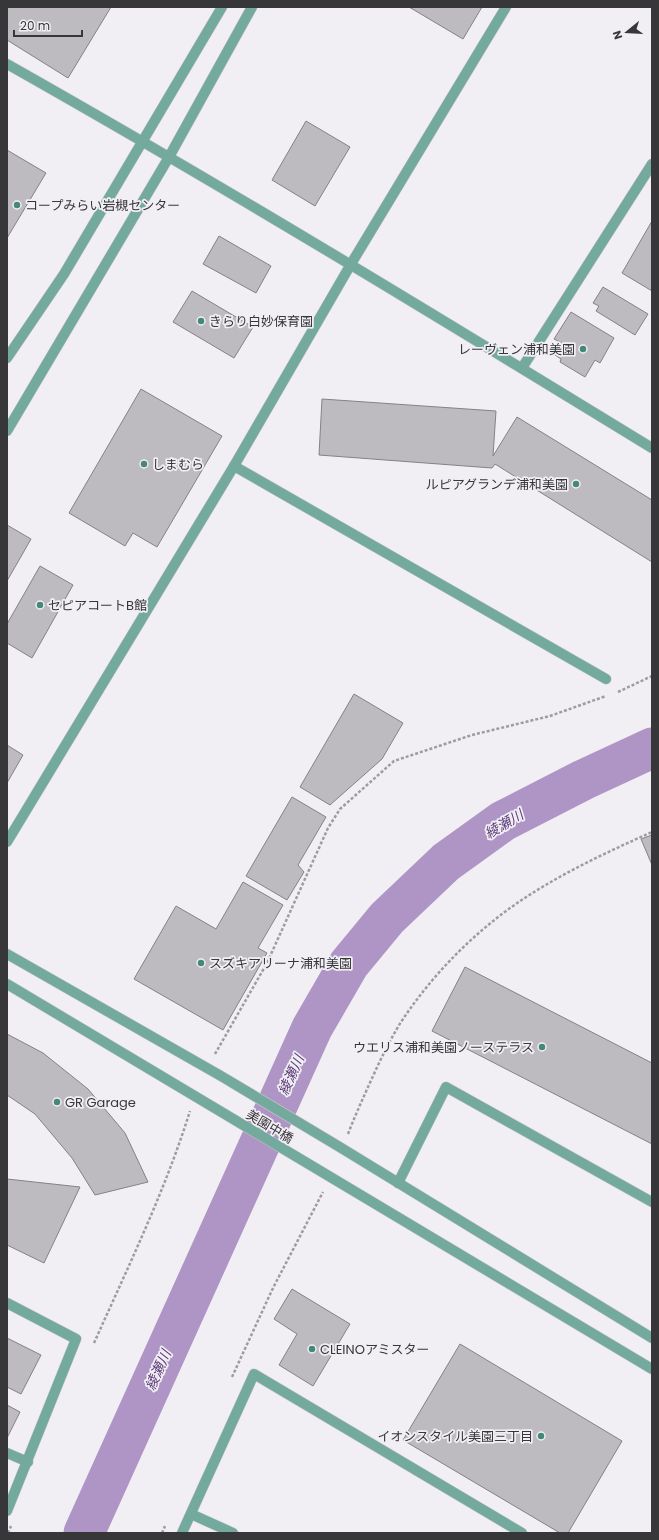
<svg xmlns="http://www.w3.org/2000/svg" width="659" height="1540" font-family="Poppins,'Noto Sans JP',sans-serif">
  <rect width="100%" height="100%" fill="#f1eef4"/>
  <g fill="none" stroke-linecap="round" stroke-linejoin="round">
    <path stroke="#ae95c6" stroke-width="41" d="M84,1533L312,1028L349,964L387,918L446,862L503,821L583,780L652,748"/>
  </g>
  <g fill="#bdbbc0" stroke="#848187">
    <path d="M7,7H111L68,78L7,40Z"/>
    <path d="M409,7H482L463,39Z"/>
    <path d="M306,121L350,147L315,206L272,180Z"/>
    <path d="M7,150L46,173L7,238Z"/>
    <path d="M652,221V291L622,273Z"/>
    <path d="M219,236L271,266L256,293L203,264Z"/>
    <path d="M603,287L648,314L635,335L596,311L599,306L593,303Z"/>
    <path d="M192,291L253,327L234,358L173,322Z"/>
    <path d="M571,312L614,338L600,363L595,360L585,377L560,362L561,359L555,355L562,343L554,339Z"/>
    <path d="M141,389L222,436L157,547L133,533L125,546L69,513Z"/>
    <path d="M322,399L496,411L493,456L517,417L652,500V562L495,464L492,468L319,455Z"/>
    <path d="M7,525L31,539L7,581Z"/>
    <path d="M40,566L73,585L32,658L7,643V624Z"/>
    <path d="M354,694L403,723L382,759L330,805L300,787Z"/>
    <path d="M7,745L23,755L7,783Z"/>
    <path d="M292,797L326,817L298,865L304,872L287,900L246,876Z"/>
    <path d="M652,835V865L641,839Z"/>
    <path d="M243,882L283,905L258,948L267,953L223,1030L134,979L176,906L216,929Z"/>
    <path d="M465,967L652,1063V1144L432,1031Z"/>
    <path d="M7,1034L43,1053L88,1089L125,1133L148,1182L95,1195L72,1158L35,1114L7,1095Z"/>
    <path d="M7,1179L80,1187L44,1263L7,1245Z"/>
    <path d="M292,1289L350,1324L313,1386L279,1365L297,1334L274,1319Z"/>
    <path d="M7,1338L41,1355L21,1394L7,1387Z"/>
    <path d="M460,1344L622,1441L568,1533H560L403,1440Z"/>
    <path d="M7,1405L20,1412L7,1438Z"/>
  </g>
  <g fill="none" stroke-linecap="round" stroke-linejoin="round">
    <defs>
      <g id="minor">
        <path d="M7,64C225,187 438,317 652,448"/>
        <path d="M7,358L64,274L222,7"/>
        <path d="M522,368L652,164"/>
        <path d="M7,431L169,157L252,7"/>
        <path d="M234,466L606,679"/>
        <path d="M7,842L234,466L351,264L506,7"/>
        <path d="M7,954L221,1076L338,1146L652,1338"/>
        <path d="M7,984L652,1369"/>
        <path d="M398,1183L446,1087L652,1202"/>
        <path d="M7,1303L76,1339L7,1511"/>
        <path d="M7,1453L28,1462"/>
        <path d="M191,1514L233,1533"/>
        <path d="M182,1533L254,1374L522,1533"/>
      </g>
    </defs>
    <use href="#minor" stroke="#ccc9cf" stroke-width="11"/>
    <g stroke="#9e9ca1" stroke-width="2.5" stroke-dasharray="3 2" stroke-linecap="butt">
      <path d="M618,692L652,676"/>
      <path d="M215,1054L267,963L328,828L340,809L394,761L472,735L550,716L606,696"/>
      <path d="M348,1134C354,1118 361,1103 368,1087C378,1065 388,1043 401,1022C436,969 484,922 539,889C575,867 614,849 652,832"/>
      <path d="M94,1343C128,1267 165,1191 190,1111"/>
      <path d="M232,1377L273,1288L323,1192"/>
      <path d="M8,1533L11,1526"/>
      <path d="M162,1533L165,1526"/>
    </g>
    <use href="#minor" stroke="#73aa9d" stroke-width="10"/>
  </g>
  <g fill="#45887a" stroke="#f1eef4" stroke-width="1.5">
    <circle cx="17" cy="205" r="4"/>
    <circle cx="201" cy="321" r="4"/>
    <circle cx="583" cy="349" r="4"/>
    <circle cx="144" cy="464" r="4"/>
    <circle cx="576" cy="484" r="4"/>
    <circle cx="40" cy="605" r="4"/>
    <circle cx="201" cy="963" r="4"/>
    <circle cx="542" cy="1047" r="4"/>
    <circle cx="57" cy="1102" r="4"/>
    <circle cx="312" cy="1349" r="4"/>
    <circle cx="541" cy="1436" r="4"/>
  </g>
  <g text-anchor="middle" stroke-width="3.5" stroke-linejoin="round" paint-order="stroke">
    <g font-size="13" fill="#373639" stroke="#f1eef4" text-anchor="start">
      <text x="25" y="210">コープみらい岩槻センター</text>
      <text x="209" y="326">きらり白妙保育園</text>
      <text x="575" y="354" text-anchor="end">レーヴェン浦和美園</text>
      <text x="152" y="469">しまむら</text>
      <text x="568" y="489" text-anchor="end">ルピアグランデ浦和美園</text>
      <text x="48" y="610">セピアコートB館</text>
      <text x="209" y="968">スズキアリーナ浦和美園</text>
      <text x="534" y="1052" text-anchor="end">ウエリス浦和美園ノーステラス</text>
      <text x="65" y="1107">GR Garage</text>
      <text x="320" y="1354">CLEINOアミスター</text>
      <text x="533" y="1441" text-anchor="end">イオンスタイル美園三丁目</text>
    </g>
    <g font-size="13" fill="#373639" stroke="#f1eef4">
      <text transform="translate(270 1126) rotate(31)" y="5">美園中橋</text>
    </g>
    <g font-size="14" font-style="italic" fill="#5d3b79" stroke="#f1eef4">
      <text transform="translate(504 824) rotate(-31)" y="5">綾瀬川</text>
      <text transform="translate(291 1075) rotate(-66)" y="5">綾瀬川</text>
      <text transform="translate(158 1370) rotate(-66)" y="5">綾瀬川</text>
    </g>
  </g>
  <rect width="659" height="1540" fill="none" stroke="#373639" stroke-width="16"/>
  <g transform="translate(627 32) rotate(252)" stroke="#f1eef4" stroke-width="3" paint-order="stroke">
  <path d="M0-3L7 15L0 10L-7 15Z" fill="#373639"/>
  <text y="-6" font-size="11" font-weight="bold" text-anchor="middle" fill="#373639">N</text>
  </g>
  <path d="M14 30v6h68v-6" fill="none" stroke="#373639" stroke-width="2"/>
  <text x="20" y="30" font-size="12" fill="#373639" stroke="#f1eef4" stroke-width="3" paint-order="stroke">20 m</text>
</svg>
